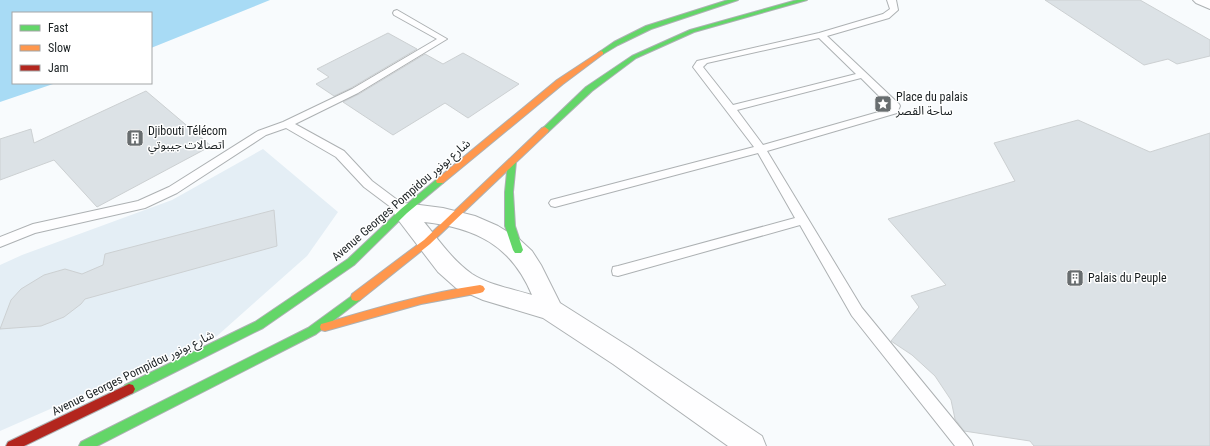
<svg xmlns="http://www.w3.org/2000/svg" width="1210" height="446" font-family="'Roboto Condensed','Noto Sans Arabic',sans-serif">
  <rect width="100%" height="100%" fill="#f8fbfd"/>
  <path fill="#e4eef5" d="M263,149L338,212L307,256L217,336L0,431V265L22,255L172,200Z"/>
  <path fill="#a8dbf5" d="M0,0H270L151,48V13H13V83H56L0,102Z"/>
  <g fill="#dce2e6" stroke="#ccd0d2">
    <path d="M1045,0H1140L1210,40V56L1177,64L1168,59L1144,65Z"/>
    <path d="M388,33L417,49L351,88L334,96L316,84L329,77L317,69Z"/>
    <path d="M463,53L519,84L468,118L445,103L393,135L343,102L359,94L425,54L443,64Z"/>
    <path d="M146,91L211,146L97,207L54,160L0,180V139L31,129L34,143Z"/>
    <path d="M1078,120L1150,152L1210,133V446H1034L1030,441L964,431L955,419L951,400L935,376L912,355L891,341L919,307L911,296L946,285L888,219L1015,181L994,143Z"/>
    <path d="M274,210L277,246L85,299L81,304L64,317L41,326L0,329L11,300L21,289L44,275L65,269L82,274L103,265L105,254Z"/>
  </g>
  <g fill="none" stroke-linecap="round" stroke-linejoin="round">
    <defs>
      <g id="lane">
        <path d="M887,0H896L898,10L889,18L827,36L899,104L900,106L897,113L767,151L862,308L971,441L973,446H955L852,316L800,225L618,276L613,275L612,271L613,267L618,266L795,218L758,153L555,207L551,206L549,203L551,200L555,199L754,147L693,67L697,61L819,33L883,14L890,9ZM819,38L856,74L733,105L703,67L707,63ZM861,78L890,107L889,109L763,145L737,110Z"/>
        <path d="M397,10L447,39L358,93L295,124L344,151L372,181L408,208L410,211L408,214L404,215L400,214L364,187L336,157L286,128L266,135L177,193L145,208L35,233L0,247V237L33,224L138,201L169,187L258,131L283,122L352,89L437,39L394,15L393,13L394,11Z"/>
      </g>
      <g id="street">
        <path d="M1193,0H1210V9L1196,3Z"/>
        <path d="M404,203L443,208L475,216L498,226L519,239L532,251L541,265L560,303L631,348L762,436L766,446H728L613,364L543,318L483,300L456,288L438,272L396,217L393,211L396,205ZM424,222C476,228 511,245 532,295C513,289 489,285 472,274C452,260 439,240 424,222Z"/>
      </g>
      <g id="fast">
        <path d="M728,0H738L651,29L618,45L603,54H599L598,53L614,42L646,26Z"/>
        <path d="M797,0H807L694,32L636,58L592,91L548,132L545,133L541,130L586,87L632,56L690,30Z"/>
        <path d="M512,159L516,162L513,192L515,226L523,250L521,253H515L513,250L505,226V192L508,162Z"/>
        <path d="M440,178L444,181L443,183L407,213L354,265L263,328L133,393L129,394L125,393L123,389L125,385L255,322L348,259L401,209L437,179Z"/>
        <path d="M356,293L360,294L361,297L360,300L316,334L97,446H79L81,442L308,328Z"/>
      </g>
      <g id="slow">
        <path d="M601,51L603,52V54L563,84L443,183H437L436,181L437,179L557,80Z"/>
        <path d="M545,127L549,130L548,132L430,244L360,300L356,301L352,300L351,297L352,294L424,240L542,128Z"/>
        <path d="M480,285L483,286L485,289L483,292L480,293L421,304L325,331L321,330L320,327L321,324L325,323C376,308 427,293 480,285Z"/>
      </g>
      <path id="jam" d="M129,384L133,385L135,389L133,393L24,446H6L8,442Z"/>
    </defs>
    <use href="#lane" stroke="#adb1b3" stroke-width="2"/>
    <use href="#street" stroke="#adb1b3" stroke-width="2"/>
    <use href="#fast" stroke="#adb1b3" stroke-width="2"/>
    <use href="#slow" stroke="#adb1b3" stroke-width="2"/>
    <use href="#jam" stroke="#adb1b3" stroke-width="2"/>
    <use href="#lane" fill="#fefeff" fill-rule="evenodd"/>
    <use href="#street" fill="#fefeff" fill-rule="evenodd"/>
    <use href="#fast" fill="#63d668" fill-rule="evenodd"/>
    <use href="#slow" fill="#ff974d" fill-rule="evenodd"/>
    <use href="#jam" fill="#b3261e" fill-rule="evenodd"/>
  </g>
  <defs>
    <symbol id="sight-square" viewBox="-11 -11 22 22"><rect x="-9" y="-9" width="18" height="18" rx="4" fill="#686d6f" stroke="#fff"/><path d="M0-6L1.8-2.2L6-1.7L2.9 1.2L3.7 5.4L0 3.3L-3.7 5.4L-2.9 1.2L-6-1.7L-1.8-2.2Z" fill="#fff"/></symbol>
    <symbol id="building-square" viewBox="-11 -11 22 22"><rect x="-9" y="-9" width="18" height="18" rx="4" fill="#686d6f" stroke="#fff"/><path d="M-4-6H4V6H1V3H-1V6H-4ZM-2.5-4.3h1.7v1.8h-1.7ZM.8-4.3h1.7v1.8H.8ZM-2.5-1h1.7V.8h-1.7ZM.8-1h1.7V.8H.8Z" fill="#fff"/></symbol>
  </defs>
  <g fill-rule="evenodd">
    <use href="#sight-square" x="873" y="94" width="20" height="20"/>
    <use href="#building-square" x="125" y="128" width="20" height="20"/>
    <use href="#building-square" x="1065" y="268" width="20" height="20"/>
  </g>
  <g text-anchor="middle" stroke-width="3" stroke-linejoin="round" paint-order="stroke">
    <g font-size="12" fill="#1a2022" stroke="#fff" text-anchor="start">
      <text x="896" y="101">Place du palais<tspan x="896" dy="14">ساحة القصر</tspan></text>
      <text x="148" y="135">Djibouti Télécom<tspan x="148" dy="14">اتصالات جيبوتي</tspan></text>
      <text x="1088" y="282">Palais du Peuple</text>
    </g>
    <g font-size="12" fill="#1a2022" stroke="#fff">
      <text transform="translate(401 200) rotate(-41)" y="4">Avenue Georges Pompidou شارع بونور</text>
      <text transform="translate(133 373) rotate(-26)" y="4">Avenue Georges Pompidou شارع بونور</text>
    </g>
  </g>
  <rect x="12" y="12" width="140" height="72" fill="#ffffff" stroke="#a3a6a7"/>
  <rect x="20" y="25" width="20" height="6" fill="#63d668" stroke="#a3a6a7"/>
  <text x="48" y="32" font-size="12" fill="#1a2022">Fast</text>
  <rect x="20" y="45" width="20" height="6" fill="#ff974d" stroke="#a3a6a7"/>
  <text x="48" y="52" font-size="12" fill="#1a2022">Slow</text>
  <rect x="20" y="65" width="20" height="6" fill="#b3261e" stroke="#a3a6a7"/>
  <text x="48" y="72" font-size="12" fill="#1a2022">Jam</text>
</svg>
